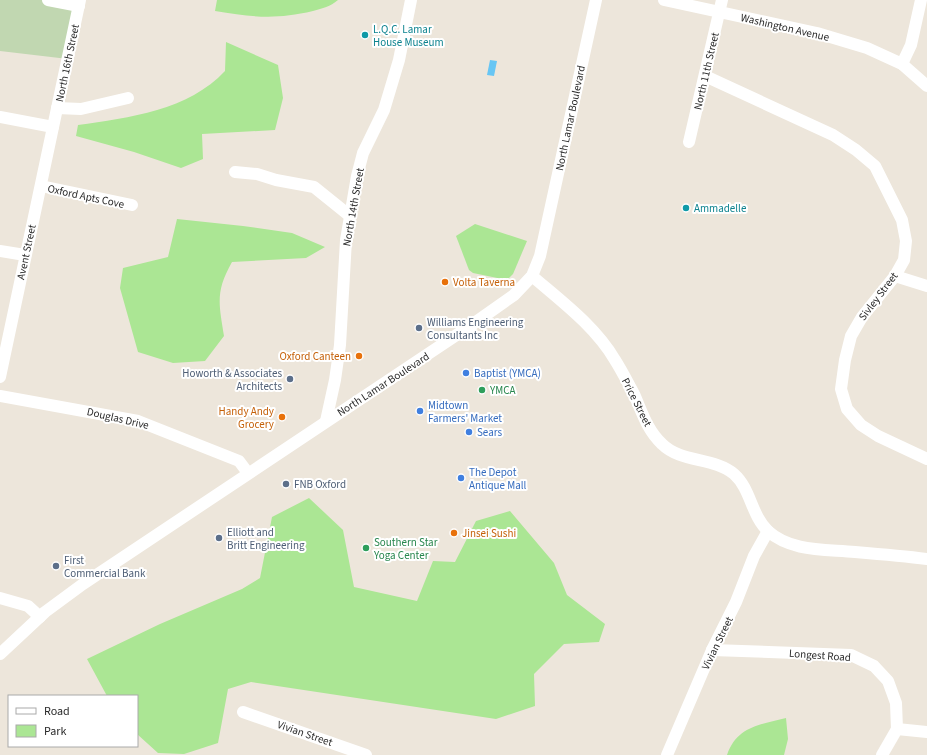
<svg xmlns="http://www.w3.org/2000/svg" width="927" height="755" font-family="'Source Sans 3',sans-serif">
  <rect width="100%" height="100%" fill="#ede6db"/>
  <g fill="#abe694">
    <path d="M217,0H338C330,7 323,8 313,11C275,20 252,17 215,11Z"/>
    <path d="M226,42L278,65L283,98L275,130L202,134L203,159L181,168L134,152L76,136L78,125C129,118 189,110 225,71Z"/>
    <path d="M177,219L243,226L292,233L325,247L306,258L232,262C215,292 219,304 224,336L205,361L173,363L138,352L120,288L123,268L168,257Z"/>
    <path d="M475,224L527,241L513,274L507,280L473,273L469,270L456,236Z"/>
    <path d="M309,498L343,530L354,587L417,601L433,561L455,562L476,521L510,511L554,563L567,595L605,624L599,642L564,644L534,674L535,706L496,719L251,682L228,689L218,743L184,754L158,753L137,734V696H107L87,659L160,624L242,589L260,578L272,517Z"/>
    <path d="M786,718L788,739L784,755H727C737,726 760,725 786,718Z"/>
  </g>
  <path fill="#c1d7b1" d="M0,0H80L68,59L0,51Z"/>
  <path fill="#68c6f4" d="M490,60L497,61L494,76L487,75Z"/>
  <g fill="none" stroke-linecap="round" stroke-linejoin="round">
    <g stroke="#fff" stroke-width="12">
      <path d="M48,0L79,6"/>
      <path d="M664,0L817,33L867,48L902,64L927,86"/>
      <path d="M902,64L911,45L921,0"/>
      <path d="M705,76L833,135L856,150L875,166L902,220L906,241L904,260L895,276L862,317L851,336L845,360L841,389L847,409L861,425L878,436L927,459"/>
      <path d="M57,108L81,109L128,98"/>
      <path d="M0,117L53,127"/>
      <path d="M689,142L722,0"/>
      <path d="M235,172L257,174L276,180L314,187L350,216"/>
      <path d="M41,186L132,205"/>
      <path d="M0,251L25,255"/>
      <path d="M532,276C561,301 595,326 615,360C622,371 628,383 634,394C642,412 647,430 662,444C681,463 714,457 734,474C751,489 751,515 768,531C791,552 826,549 855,552C879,554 903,556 927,559"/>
      <path d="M895,276L927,286"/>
      <path d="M0,377L80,0"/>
      <path d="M0,396L138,421L239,461L248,473"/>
      <path d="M326,421L335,380L340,345L346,240L357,176L363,153L384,110L399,60L411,0"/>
      <path d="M0,598L28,606L40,617"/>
      <path d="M712,650L851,655L874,666L888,681L896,703L897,729"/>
      <path d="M0,654L45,612L83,584L473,324L514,295L532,276L540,256L596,0"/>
      <path d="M243,712L366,755"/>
      <path d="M897,729L927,732"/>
      <path d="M667,755L712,650L736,602L754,556L768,531"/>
      <path d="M882,755L897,729"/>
    </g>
  </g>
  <g fill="#0f9aa8" stroke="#fff" stroke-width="1.5">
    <circle cx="365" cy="35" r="4"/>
    <circle cx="686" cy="208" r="4"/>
  </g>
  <g fill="#e8710a" stroke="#fff" stroke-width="1.5">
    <circle cx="445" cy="282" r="4"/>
    <circle cx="359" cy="356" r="4"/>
    <circle cx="282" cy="417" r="4"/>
    <circle cx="454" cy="533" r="4"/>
  </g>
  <g fill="#5c6f8a" stroke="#fff" stroke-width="1.5">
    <circle cx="419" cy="328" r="4"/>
    <circle cx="290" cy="379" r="4"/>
    <circle cx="286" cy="484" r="4"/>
    <circle cx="219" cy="538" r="4"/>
    <circle cx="56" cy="566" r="4"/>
  </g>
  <g fill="#3f7fe0" stroke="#fff" stroke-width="1.5">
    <circle cx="466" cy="373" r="4"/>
    <circle cx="420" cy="411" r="4"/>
    <circle cx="469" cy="432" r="4"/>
    <circle cx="461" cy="478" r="4"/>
  </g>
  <g fill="#2e9e5b" stroke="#fff" stroke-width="1.5">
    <circle cx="482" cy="390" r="4"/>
    <circle cx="366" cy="548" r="4"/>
  </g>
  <g text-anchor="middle" stroke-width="4" stroke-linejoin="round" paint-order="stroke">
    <g font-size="11" fill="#2a2a2a" stroke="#fff">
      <text transform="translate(785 27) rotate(13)" y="4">Washington Avenue</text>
      <text transform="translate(67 63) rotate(-78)" y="4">North 16th Street</text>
      <text transform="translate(706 71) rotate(-77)" y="4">North 11th Street</text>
      <text transform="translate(570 118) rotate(-78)" y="4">North Lamar Boulevard</text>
      <text transform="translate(86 196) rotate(12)" y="4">Oxford Apts Cove</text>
      <text transform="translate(353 207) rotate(-80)" y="4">North 14th Street</text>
      <text transform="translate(26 252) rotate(-78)" y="4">Avent Street</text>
      <text transform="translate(878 296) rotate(-53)" y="4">Sivley Street</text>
      <text transform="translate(383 384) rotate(-33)" y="4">North Lamar Boulevard</text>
      <text transform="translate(637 402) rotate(63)" y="4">Price Street</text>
      <text transform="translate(118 418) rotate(13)" y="4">Douglas Drive</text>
      <text transform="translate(717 643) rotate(-64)" y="4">Vivian Street</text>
      <text transform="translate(820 655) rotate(4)" y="4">Longest Road</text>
      <text transform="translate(305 733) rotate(19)" y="4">Vivian Street</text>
    </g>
    <g font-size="11" fill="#0d838f" stroke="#fff" text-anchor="start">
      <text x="373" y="33">L.Q.C. Lamar<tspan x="373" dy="13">House Museum</tspan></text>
      <text x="694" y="212">Ammadelle</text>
    </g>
    <g font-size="11" fill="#c56008" stroke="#fff" text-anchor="start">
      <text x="453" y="286">Volta Taverna</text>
      <text x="351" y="360" text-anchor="end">Oxford Canteen</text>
      <text x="274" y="415" text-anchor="end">Handy Andy<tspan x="274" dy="13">Grocery</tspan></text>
      <text x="462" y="537">Jinsei Sushi</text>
    </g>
    <g font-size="11" fill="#4e5e75" stroke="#fff" text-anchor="start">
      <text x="427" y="326">Williams Engineering<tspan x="427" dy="13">Consultants Inc</tspan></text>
      <text x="282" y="377" text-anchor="end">Howorth &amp; Associates<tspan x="282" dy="13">Architects</tspan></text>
      <text x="294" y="488">FNB Oxford</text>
      <text x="227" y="536">Elliott and<tspan x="227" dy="13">Britt Engineering</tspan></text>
      <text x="64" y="564">First<tspan x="64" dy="13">Commercial Bank</tspan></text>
    </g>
    <g font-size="11" fill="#366cbe" stroke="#fff" text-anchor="start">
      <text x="474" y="377">Baptist (YMCA)</text>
      <text x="428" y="409">Midtown<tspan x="428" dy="13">Farmers' Market</tspan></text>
      <text x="477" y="436">Sears</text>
      <text x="469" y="476">The Depot<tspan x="469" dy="13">Antique Mall</tspan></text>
    </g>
    <g font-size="11" fill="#27864d" stroke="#fff" text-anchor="start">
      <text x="490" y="394">YMCA</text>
      <text x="374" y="546">Southern Star<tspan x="374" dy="13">Yoga Center</tspan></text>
    </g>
  </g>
  <rect x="8" y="695" width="130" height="52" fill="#ffffff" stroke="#aaaaaa"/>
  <rect x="16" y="708" width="20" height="6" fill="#ffffff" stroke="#aaaaaa"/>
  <text x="44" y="715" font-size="12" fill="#2a2a2a">Road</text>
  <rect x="16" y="725" width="20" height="12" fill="#abe694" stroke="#aaaaaa"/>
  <text x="44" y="735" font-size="12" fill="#2a2a2a">Park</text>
</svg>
